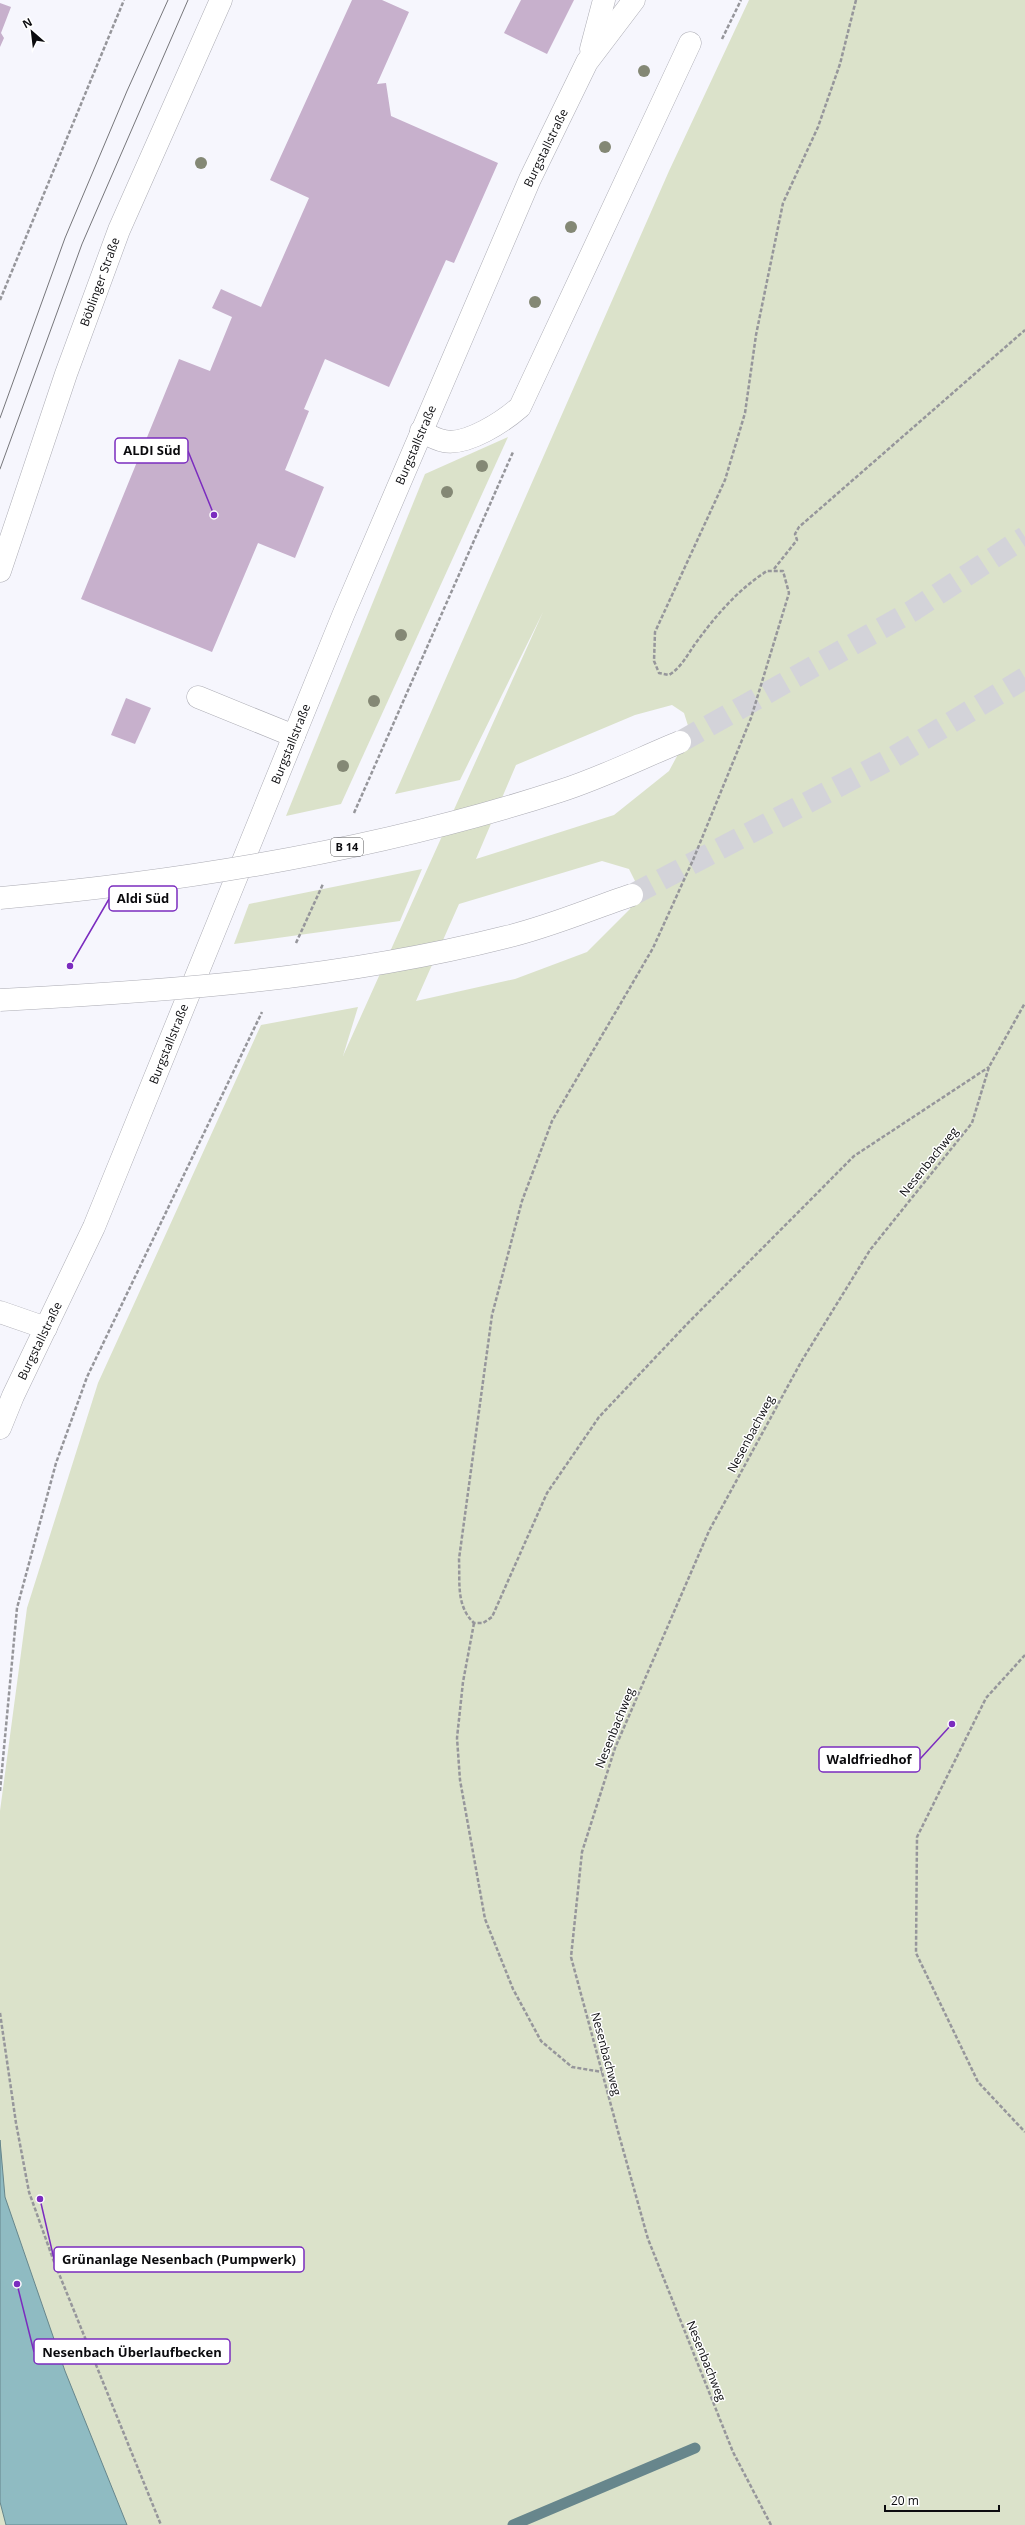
<svg xmlns="http://www.w3.org/2000/svg" width="1025" height="2525" font-family="'Open Sans',sans-serif">
  <rect width="100%" height="100%" fill="#f6f6fd"/>
  <g fill="#dbe2ca" fill-rule="evenodd">
    <path d="M749,0H1025V2525H0V1811L27,1608L98,1383L261,1025L358,1007L343,1056L543,612L460,780L395,794L669,171ZM672,705L684,713L690,732L669,771L614,815L476,859L516,765L635,715ZM602,861L629,869L637,885L630,909L587,952L515,979L416,1001L459,904Z"/>
    <path d="M508,437L341,804L286,816L425,474Z"/>
    <path d="M422,869L400,921L234,944L249,904Z"/>
  </g>
  <path fill="#8fbbc2" stroke="#67868c" d="M0,2140L5,2197L65,2371L127,2525H6L0,2502Z"/>
  <g fill="none" stroke-linecap="round" stroke-linejoin="round">
    <path stroke="#67868c" stroke-width="11" d="M513,2525L695,2448"/>
  </g>
  <g fill="#c7b0cc">
    <path d="M352,0H382L409,12L377,84L386,83L391,116L498,163L454,263L446,260L389,387L325,359L304,409L309,411L285,470L324,487L295,558L258,543L212,652L81,599L179,359L210,371L232,317L212,308L221,289L261,307L309,198L270,180Z"/>
    <path d="M521,0H574L547,54L504,33Z"/>
    <path d="M0,3L11,7L1,33L4,38L0,47Z"/>
    <path d="M126,698L151,708L135,744L111,735Z"/>
  </g>
  <g fill="none" stroke-linecap="round" stroke-linejoin="round">
    <g stroke="#d3d3d9" stroke-width="22" stroke-dasharray="22 11" stroke-linecap="butt">
      <path d="M680,742L912,611L1025,537"/>
      <path d="M632,895L892,758L1025,678"/>
    </g>
    <defs>
      <g id="minor">
        <path d="M421,431C428,435 437,440 444,441C467,446 504,421 520,407L690,43"/>
        <path d="M0,571L66,374L119,230L221,0"/>
        <path d="M198,697L294,736"/>
        <path d="M0,1312L46,1328"/>
      </g>
      <g id="major">
        <path d="M591,49L604,0"/>
        <path d="M0,1428L13,1396L94,1227L344,613L530,179L587,62L634,0"/>
      </g>
    </defs>
    <use href="#minor" stroke="#acacb4" stroke-width="23"/>
    <use href="#major" stroke="#acacb4" stroke-width="23"/>
    <g stroke="#96969b" stroke-width="2.5" stroke-dasharray="4 2" stroke-linecap="butt">
      <path d="M856,0L840,64L818,127L783,203L756,335L745,413L725,480L655,632L654,661L659,673L669,675C683,666 688,653 698,640C717,614 740,588 767,571H783L789,593L751,718L693,860L653,948L552,1121L522,1201L492,1315L459,1559C460,1583 456,1606 474,1623H483L492,1617L547,1493L599,1417L687,1324L854,1156L989,1067"/>
      <path d="M722,39L741,0"/>
      <path d="M0,300L124,0"/>
      <path d="M774,569L797,540L795,534L799,527L1025,330"/>
      <path d="M354,813L513,452"/>
      <path d="M296,943L323,884"/>
      <path d="M474,1623L463,1682L457,1738L460,1780L485,1919L513,1989L541,2041L572,2067L602,2072"/>
      <path d="M1025,1655L986,1698L917,1837L916,1953L978,2082L1025,2132"/>
      <path d="M0,1791L17,1608L56,1463L87,1377L262,1012"/>
      <path d="M0,2013L16,2123L29,2192L53,2259L161,2525"/>
      <path d="M771,2525L733,2452L648,2239L619,2135L571,1957L582,1852L615,1748L709,1531L801,1362L870,1250L972,1123L989,1067L1025,1003"/>
    </g>
    <use href="#minor" stroke="#fff" stroke-width="22"/>
    <use href="#major" stroke="#fff" stroke-width="22"/>
    <g stroke="#76767a" stroke-width="1">
      <path d="M0,418L65,238L127,91L168,0"/>
      <path d="M0,469L82,244L188,0"/>
    </g>
    <defs>
      <g id="highway-bridge">
        <path d="M0,898C189,881 379,850 560,791C601,778 641,758 680,742"/>
        <path d="M0,1000C170,991 340,979 506,937C549,927 590,909 632,895"/>
      </g>
    </defs>
    <use href="#highway-bridge" stroke="#acacb4" stroke-width="23" stroke-linecap="butt"/>
    <use href="#highway-bridge" stroke="#fff" stroke-width="22"/>
  </g>
  <g fill="#848875">
    <circle cx="644" cy="71" r="6"/>
    <circle cx="605" cy="147" r="6"/>
    <circle cx="201" cy="163" r="6"/>
    <circle cx="571" cy="227" r="6"/>
    <circle cx="535" cy="302" r="6"/>
    <circle cx="482" cy="466" r="6"/>
    <circle cx="447" cy="492" r="6"/>
    <circle cx="401" cy="635" r="6"/>
    <circle cx="374" cy="701" r="6"/>
    <circle cx="343" cy="766" r="6"/>
  </g>
  <g text-anchor="middle" stroke-width="3" stroke-linejoin="round" paint-order="stroke">
    <rect fill="#fff" stroke="#545456" stroke-width="1" x="331" y="838" width="32" height="18" rx="3"/>
    <g font-size="11" font-weight="bold" fill="#0b0b0e">
      <text x="347" y="851">B 14</text>
    </g>
    <g font-size="12" fill="#0b0b0e" stroke="#fff">
      <text transform="translate(546 148) rotate(-64)" y="4">Burgstallstraße</text>
      <text transform="translate(100 282) rotate(-70)" y="4">Böblinger Straße</text>
      <text transform="translate(416 445) rotate(-67)" y="4">Burgstallstraße</text>
      <text transform="translate(291 744) rotate(-68)" y="4">Burgstallstraße</text>
      <text transform="translate(169 1044) rotate(-68)" y="4">Burgstallstraße</text>
      <text transform="translate(929 1162) rotate(-51)" y="4">Nesenbachweg</text>
      <text transform="translate(40 1341) rotate(-64)" y="4">Burgstallstraße</text>
      <text transform="translate(751 1434) rotate(-62)" y="4">Nesenbachweg</text>
      <text transform="translate(615 1728) rotate(-68)" y="4">Nesenbachweg</text>
      <text transform="translate(606 2054) rotate(75)" y="4">Nesenbachweg</text>
      <text transform="translate(706 2361) rotate(68)" y="4">Nesenbachweg</text>
    </g>
  </g>
  <path fill="none" stroke="#7b2cbf" stroke-width="1.5" d="M214 515L188 451M70 966L109 899M952 1724L920 1759M40 2199L54 2259M17 2284L34 2352"/>
  <g fill="#7b2cbf" stroke="#fff" stroke-width="1.5">
    <circle cx="214" cy="515" r="4"/>
    <circle cx="70" cy="966" r="4"/>
    <circle cx="952" cy="1724" r="4"/>
    <circle cx="40" cy="2199" r="4"/>
    <circle cx="17" cy="2284" r="4"/>
  </g>
  <g fill="#fff" stroke="#7b2cbf" stroke-width="1.5">
    <rect x="115" y="438" width="73" height="25" rx="4"/>
    <rect x="109" y="886" width="68" height="25" rx="4"/>
    <rect x="819" y="1747" width="101" height="25" rx="4"/>
    <rect x="54" y="2247" width="250" height="25" rx="4"/>
    <rect x="34" y="2339" width="196" height="25" rx="4"/>
  </g>
  <g font-size="13" text-anchor="middle" font-weight="bold" fill="#0b0b0e">
    <text x="152" y="455">ALDI Süd</text>
    <text x="143" y="903">Aldi Süd</text>
    <text x="869" y="1764">Waldfriedhof</text>
    <text x="179" y="2264">Grünanlage Nesenbach (Pumpwerk)</text>
    <text x="132" y="2357">Nesenbach Überlaufbecken</text>
  </g>
  <g transform="translate(32 32) rotate(332)" stroke="#ffffff" stroke-width="3" paint-order="stroke">
  <path d="M0-3L7 15L0 10L-7 15Z" fill="#0b0b0e"/>
  <text y="-6" font-size="11" font-weight="bold" text-anchor="middle" fill="#0b0b0e">N</text>
  </g>
  <path d="M885 2505v6h114v-6" fill="none" stroke="#0b0b0e" stroke-width="2"/>
  <text x="891" y="2505" font-size="12" fill="#0b0b0e" stroke="#ffffff" stroke-width="3" paint-order="stroke">20 m</text>
</svg>
